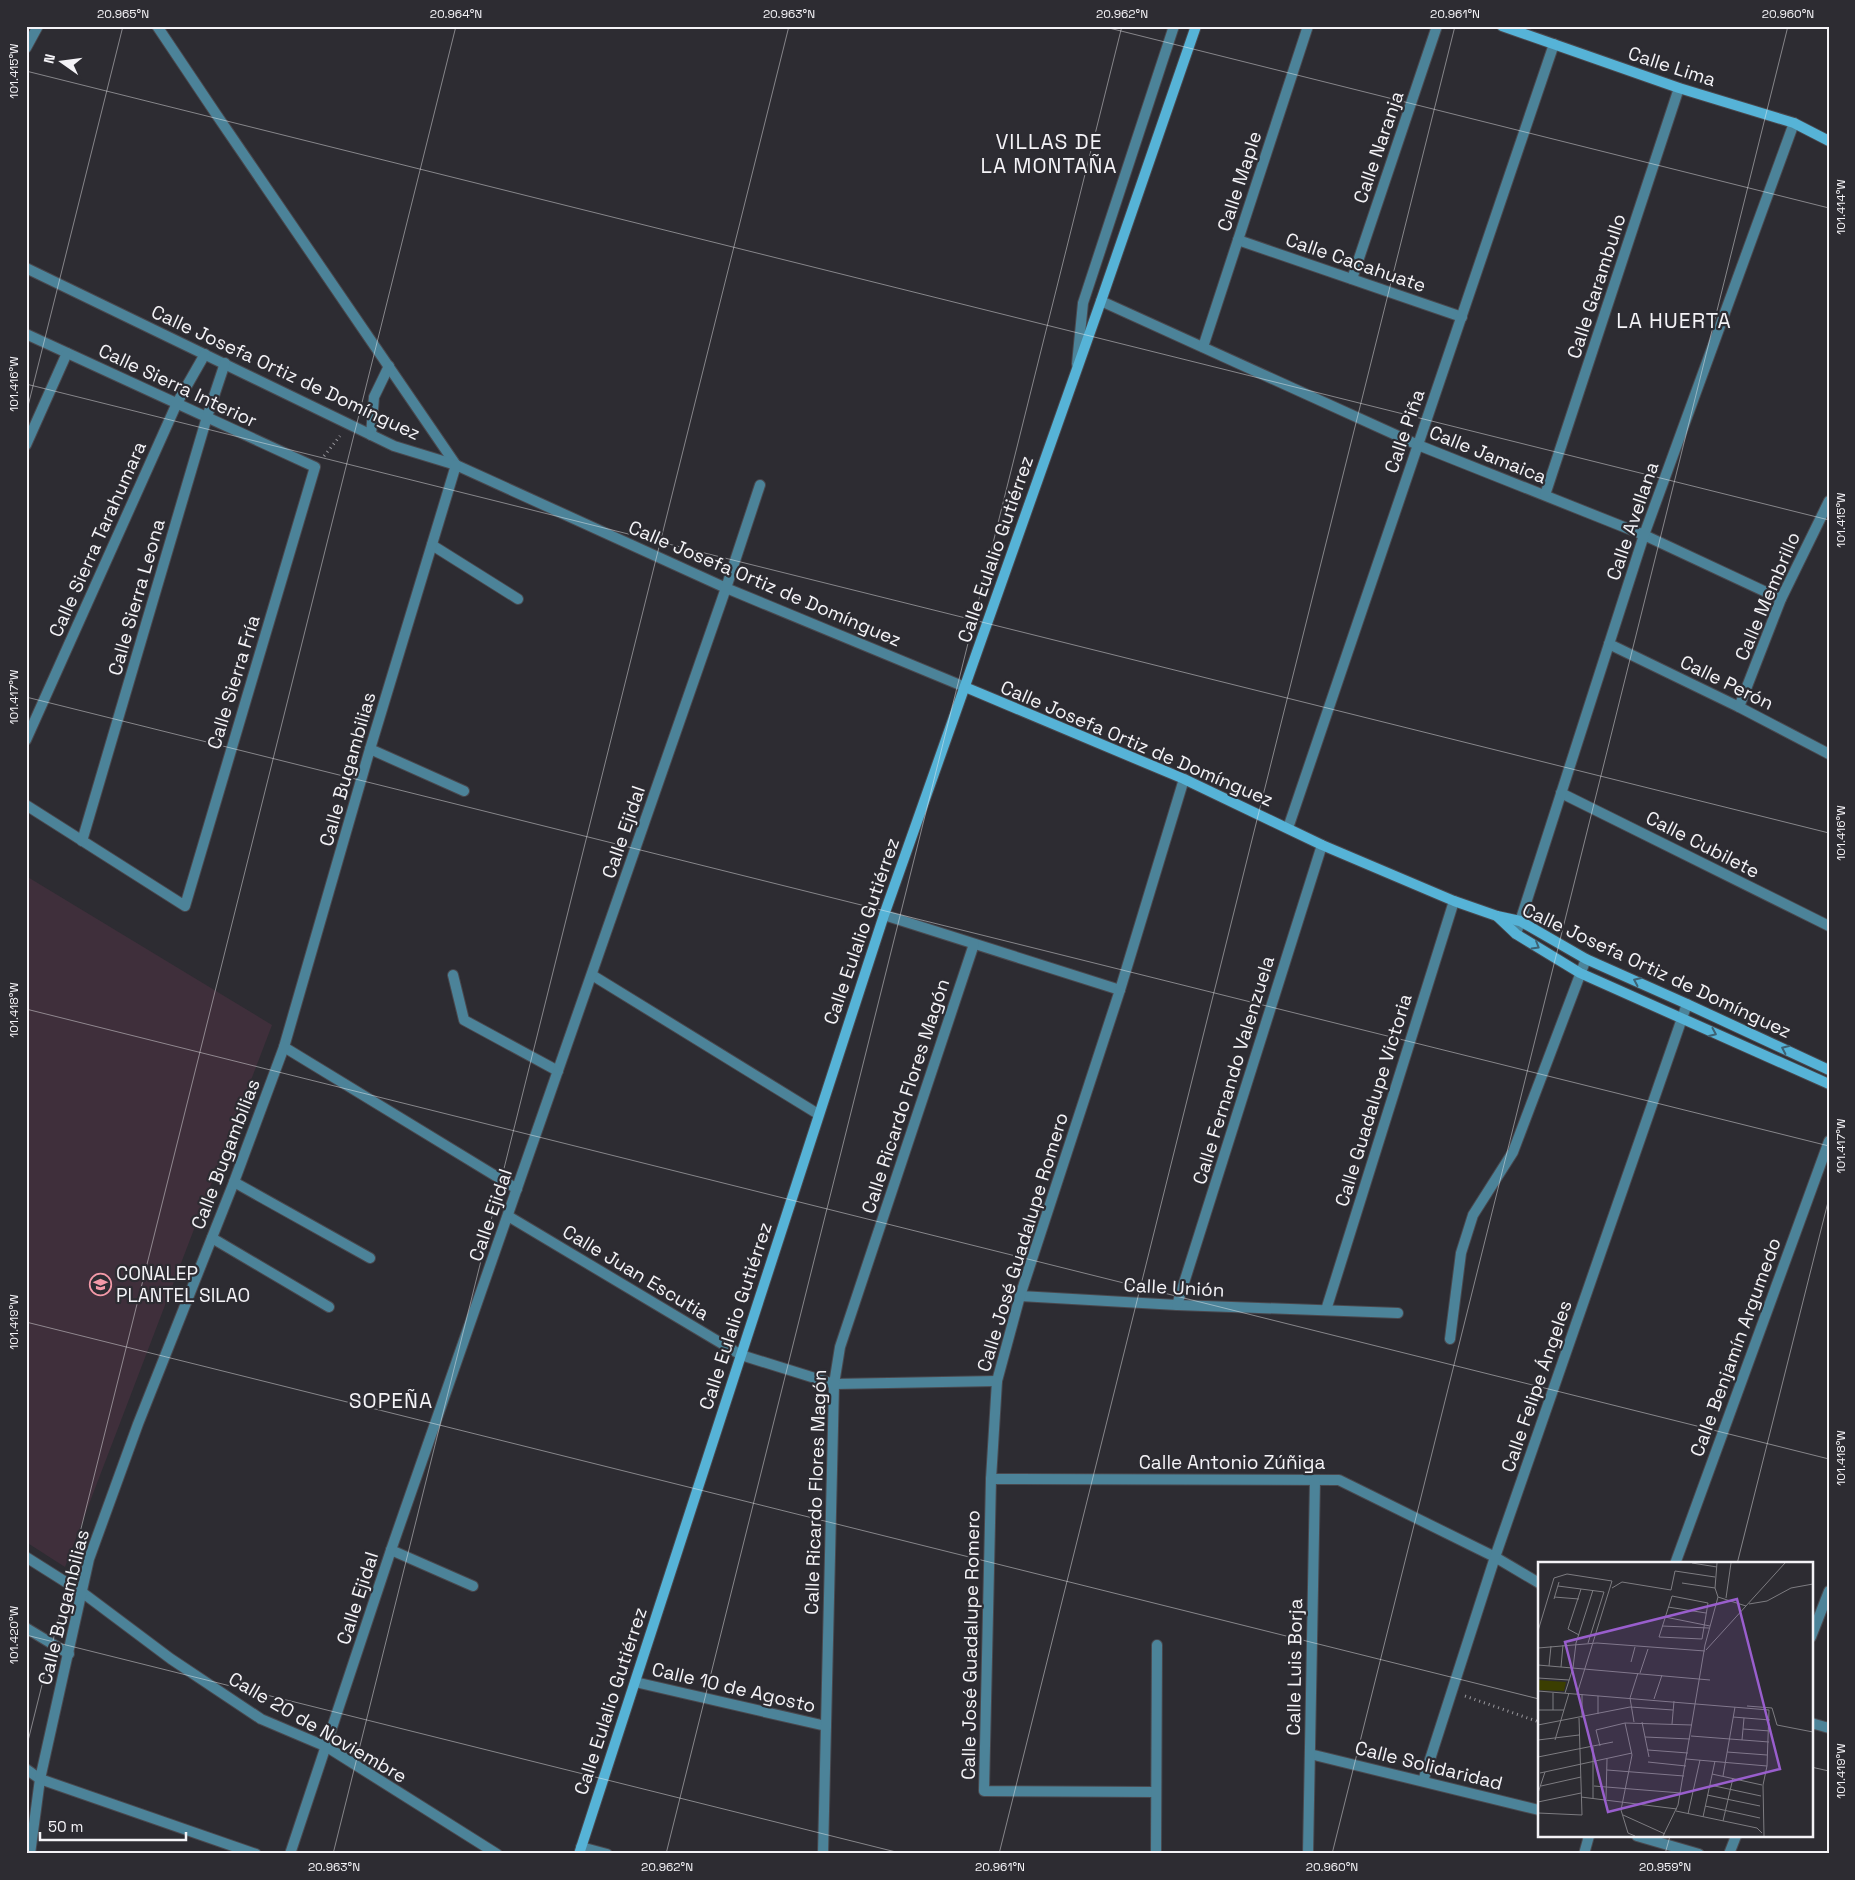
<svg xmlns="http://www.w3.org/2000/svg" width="1855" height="1880" font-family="'Space Grotesk',sans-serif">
  <rect width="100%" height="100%" fill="#2d2c32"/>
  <path fill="#3f2f3b" d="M26,876L272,1025L65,1567L26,1542Z"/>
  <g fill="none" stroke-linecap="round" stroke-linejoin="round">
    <defs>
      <g id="street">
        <path d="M157,26L216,114L456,465"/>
        <path d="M26,48L38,26"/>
        <path d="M1238,240L1462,317"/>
        <path d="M26,268L394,446L456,465L726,588L965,687"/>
        <path d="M1352,279L1437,26"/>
        <path d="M1101,301L1418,445L1644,535L1781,599"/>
        <path d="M26,334L315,467L185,906L26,805"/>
        <path d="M1203,347L1308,26"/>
        <path d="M1077,364L1083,303L1174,26"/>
        <path d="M371,435L374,397L389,366"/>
        <path d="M26,445L67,353"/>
        <path d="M1545,495L1679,88"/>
        <path d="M432,545L518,599"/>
        <path d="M1609,644L1739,707L1829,754"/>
        <path d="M1739,707L1781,599L1829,501"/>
        <path d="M26,740L177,403L205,354"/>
        <path d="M370,749L464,791"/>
        <path d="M1561,793L1829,926"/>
        <path d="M1288,828L1554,44"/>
        <path d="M82,841L207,417L225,363"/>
        <path d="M884,915L1120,990"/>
        <path d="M1516,934L1644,535L1794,123"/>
        <path d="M453,975L464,1020L558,1071"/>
        <path d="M592,975L818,1114"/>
        <path d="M284,1047L517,1189"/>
        <path d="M234,1182L370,1258"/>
        <path d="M508,1216L741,1355L834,1384L997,1381"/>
        <path d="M212,1238L329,1307"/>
        <path d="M1020,1296L1177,1305L1398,1313"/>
        <path d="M1177,1305L1322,845"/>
        <path d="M1326,1310L1454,901"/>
        <path d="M1450,1339L1461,1253L1473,1215L1513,1152L1586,959"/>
        <path d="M991,1479L1339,1480L1495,1557L1539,1583"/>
        <path d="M391,1550L473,1586"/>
        <path d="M26,1557L83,1593L171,1659L261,1719L327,1747L497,1854"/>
        <path d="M1675,1564L1829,1141"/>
        <path d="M26,1628L69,1654"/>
        <path d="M1811,1637L1829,1591"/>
        <path d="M635,1682L826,1726"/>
        <path d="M1811,1723L1829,1728"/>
        <path d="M1310,1754L1539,1810"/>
        <path d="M26,1769L40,1779L256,1854"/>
        <path d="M1423,1781L1495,1557L1687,1004"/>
        <path d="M1156,1792L984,1791L991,1479L997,1381L1020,1296L1120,990L1184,779"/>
        <path d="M1637,1836L1699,1854"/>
        <path d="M581,1847L607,1854"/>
        <path d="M30,1854L40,1779L89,1559L138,1424L234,1182L284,1047L370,749L456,465"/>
        <path d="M290,1854L391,1550L726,588L760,485"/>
        <path d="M823,1854L834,1384L840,1347L974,944"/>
        <path d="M1156,1854L1157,1645"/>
        <path d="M1308,1854L1315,1480"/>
        <path d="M1584,1854L1589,1836"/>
        <path d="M1729,1854L1736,1836"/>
      </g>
      <g id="secondary">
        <path d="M1502,26L1679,88L1794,123L1829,141"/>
        <path d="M965,687L1184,779L1322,845L1454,901L1497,916L1520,921L1586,959L1687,1004L1829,1070"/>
        <path d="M1498,917L1516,934L1580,973L1829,1084"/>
        <path d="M579,1854L884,915L1101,301L1196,26"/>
      </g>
    </defs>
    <use href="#street" stroke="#49484e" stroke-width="12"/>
    <use href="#secondary" stroke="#49484e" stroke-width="12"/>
    <g stroke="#9a999e" stroke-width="3" stroke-dasharray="1 4" stroke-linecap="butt">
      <path d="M324,456L340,436"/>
      <path d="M1465,1696L1539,1722"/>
    </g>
    <use href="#street" stroke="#4c8399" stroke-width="10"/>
    <use href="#secondary" stroke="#56b3d7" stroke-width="10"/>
  </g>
  <defs><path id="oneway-chevron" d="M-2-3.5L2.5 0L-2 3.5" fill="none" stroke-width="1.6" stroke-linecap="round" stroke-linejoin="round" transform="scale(1.25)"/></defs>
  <g stroke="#3d6274">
    <use href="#oneway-chevron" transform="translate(1536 946) rotate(31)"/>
    <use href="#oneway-chevron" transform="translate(1637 981) rotate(-156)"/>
    <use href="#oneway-chevron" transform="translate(1713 1033) rotate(24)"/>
    <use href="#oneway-chevron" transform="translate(1785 1049) rotate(-155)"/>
  </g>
  <path fill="none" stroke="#f4f3f7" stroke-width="1" stroke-opacity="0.45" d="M1101,26L1829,208M26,71L1829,520M26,384L1829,833M26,414L123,26M26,697L1829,1146M26,1009L1829,1459M26,1322L1539,1699M1737,1564L1829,1198M26,1635L904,1854M26,1749L456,26M1811,1767L1829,1771M333,1854L789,26M666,1854L1122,26M999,1854L1455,26M1332,1854L1788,26M1665,1854L1670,1836"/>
  <defs>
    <symbol id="school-ring" viewBox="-11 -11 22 22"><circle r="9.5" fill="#2d2c32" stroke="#f39aa8" stroke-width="1.5"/><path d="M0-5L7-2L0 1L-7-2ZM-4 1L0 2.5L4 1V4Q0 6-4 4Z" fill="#f39aa8"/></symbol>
  </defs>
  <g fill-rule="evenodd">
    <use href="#school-ring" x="88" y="1272" width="25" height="25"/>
  </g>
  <g text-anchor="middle" stroke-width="4.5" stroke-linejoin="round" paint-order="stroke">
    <g font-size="19" fill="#f4f3f7" stroke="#2d2c32">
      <text transform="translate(1672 66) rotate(18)" y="7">Calle Lima</text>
      <text transform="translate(1378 147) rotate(-71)" y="7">Calle Naranja</text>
      <text transform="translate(1239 181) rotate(-72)" y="7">Calle Maple</text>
      <text transform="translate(1356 262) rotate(19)" y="7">Calle Cacahuate</text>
      <text transform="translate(1596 286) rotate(-72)" y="7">Calle Garambullo</text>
      <text transform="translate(286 372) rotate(25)" y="7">Calle Josefa Ortiz de Domínguez</text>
      <text transform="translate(178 385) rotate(25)" y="7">Calle Sierra Interior</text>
      <text transform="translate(1404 431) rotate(-71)" y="7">Calle Piña</text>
      <text transform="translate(1488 454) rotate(22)" y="7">Calle Jamaica</text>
      <text transform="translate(1632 521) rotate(-71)" y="7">Calle Avellana</text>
      <text transform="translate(97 539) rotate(-66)" y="7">Calle Sierra Tarahumara</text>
      <text transform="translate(995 549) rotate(-71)" y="7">Calle Eulalio Gutiérrez</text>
      <text transform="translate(765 583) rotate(23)" y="7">Calle Josefa Ortiz de Domínguez</text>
      <text transform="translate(1767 596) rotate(-67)" y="7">Calle Membrillo</text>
      <text transform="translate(136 597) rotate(-74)" y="7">Calle Sierra Leona</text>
      <text transform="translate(233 682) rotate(-73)" y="7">Calle Sierra Fría</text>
      <text transform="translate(1727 682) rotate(26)" y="7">Calle Perón</text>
      <text transform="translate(1137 743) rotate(23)" y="7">Calle Josefa Ortiz de Domínguez</text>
      <text transform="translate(347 769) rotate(-74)" y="7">Calle Bugambilias</text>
      <text transform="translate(623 832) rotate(-71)" y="7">Calle Ejidal</text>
      <text transform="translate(1703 844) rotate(27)" y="7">Calle Cubilete</text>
      <text transform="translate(861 931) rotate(-71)" y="7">Calle Eulalio Gutiérrez</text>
      <text transform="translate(1657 970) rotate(25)" y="7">Calle Josefa Ortiz de Domínguez</text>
      <text transform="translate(1233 1070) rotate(-73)" y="7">Calle Fernando Valenzuela</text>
      <text transform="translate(905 1096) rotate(-72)" y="7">Calle Ricardo Flores Magón</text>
      <text transform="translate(1373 1100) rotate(-73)" y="7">Calle Guadalupe Victoria</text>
      <text transform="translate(225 1154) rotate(-69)" y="7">Calle Bugambilias</text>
      <text transform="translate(490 1215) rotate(-71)" y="7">Calle Ejidal</text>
      <text transform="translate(1022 1242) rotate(-73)" y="7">Calle José Guadalupe Romero</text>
      <text transform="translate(636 1272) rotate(31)" y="7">Calle Juan Escutia</text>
      <text transform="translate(1174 1287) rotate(3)" y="7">Calle Unión</text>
      <text transform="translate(735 1316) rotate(-72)" y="7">Calle Eulalio Gutiérrez</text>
      <text transform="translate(1735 1347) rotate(-70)" y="7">Calle Benjamín Argumedo</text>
      <text transform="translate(1536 1386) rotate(-71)" y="7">Calle Felipe Ángeles</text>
      <text x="1232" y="1469">Calle Antonio Zúñiga</text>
      <text transform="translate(815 1492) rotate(-88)" y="7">Calle Ricardo Flores Magón</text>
      <text transform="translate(357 1598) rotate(-72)" y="7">Calle Ejidal</text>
      <text transform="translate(63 1607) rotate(-76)" y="7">Calle Bugambilias</text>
      <text transform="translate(970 1645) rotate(-89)" y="7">Calle José Guadalupe Romero</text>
      <text transform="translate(1294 1667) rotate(-89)" y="7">Calle Luis Borja</text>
      <text transform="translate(734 1687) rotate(13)" y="7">Calle 10 de Agosto</text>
      <text transform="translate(610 1701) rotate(-72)" y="7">Calle Eulalio Gutiérrez</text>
      <text transform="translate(318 1727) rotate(30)" y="7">Calle 20 de Noviembre</text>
      <text transform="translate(1429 1765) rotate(14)" y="7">Calle Solidaridad</text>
    </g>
    <g font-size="19" fill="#f4f3f7" stroke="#2d2c32" text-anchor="start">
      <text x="116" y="1280">CONALEP<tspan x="116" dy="22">PLANTEL SILAO</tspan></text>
    </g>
    <g font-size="21" letter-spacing="1" fill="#f4f3f7" stroke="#2d2c32">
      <text x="1049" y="149">VILLAS DE<tspan x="1049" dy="24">LA MONTAÑA</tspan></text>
      <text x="1674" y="328">LA HUERTA</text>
      <text x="391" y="1408">SOPEÑA</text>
    </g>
  </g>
  <g transform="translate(1538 1562)">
    <rect width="275" height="275" fill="#2d2c32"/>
    <path d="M0,118L28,120L26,129L0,128Z" fill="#3b3e01"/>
    <path fill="none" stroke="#7d7c81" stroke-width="1" d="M154,1L179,5M179,1L177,26L180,35M144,21L177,26M20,24L66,30L50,81M74,26L84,20L133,28L137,9L177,15M134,34L170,41L164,77L121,75ZM16,35L41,37M180,35L208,44M188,36L193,1M16,37L21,20M211,42L229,39L253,26L275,22M130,45L168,51M127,55L172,64M124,64L171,66M0,69L16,16L29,12L74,19L39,132M41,73L30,67L43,27M0,86L59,81L167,89M168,88L247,1M93,100L97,85M0,103L172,118M11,104L13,84M23,105L25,83M102,111L110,87M0,116L31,118M0,129L231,148L229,204L225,223L226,274M27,131L35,106L38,81L55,28M44,132V156M60,134V152M116,137L124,113M209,144L234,146L239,163L275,170M0,148H26M15,148V131M195,155L232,158M96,160L92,136L100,111M104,160L111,195M87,161L94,193L83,248L90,271L97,274M134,162L136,139M0,163L92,145L135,148M205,167L232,169M153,174L231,180M107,175L152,177M0,178L41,173M17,178L31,131M204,178L206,156M62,184L58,168L87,161L154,163M110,188L150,191M189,190L229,193M0,195L75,180M148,197L229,204M110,200L148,204M69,208L146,214M2,211L94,191M174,212L224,223M185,214L197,145M172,223L223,234M3,224L43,215M56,224L143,231M0,231L7,210M169,233L222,244M43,235L139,247M55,236V185M68,237L69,197M0,240L43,231M167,244L222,256M138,249L219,266L224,271M0,251L44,253L41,156M150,252L162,198M85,253L127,272M165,255L177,199M185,259L195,216M125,274L140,243L167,83L180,35"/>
    <path fill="#995ecd" fill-opacity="0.15" stroke="#995ecd" stroke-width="2.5" d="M199,37L242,207L70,250L27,80Z"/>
    <rect width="275" height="275" fill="none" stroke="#f4f3f7" stroke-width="2.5"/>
  </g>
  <rect width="1855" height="1880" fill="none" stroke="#2d2c32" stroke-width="55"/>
  <g transform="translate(62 62) rotate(284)" stroke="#2d2c32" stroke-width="4" paint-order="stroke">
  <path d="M0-4L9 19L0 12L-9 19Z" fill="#f4f3f7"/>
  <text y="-8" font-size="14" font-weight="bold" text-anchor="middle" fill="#f4f3f7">N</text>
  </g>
  <path d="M40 1832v8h146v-8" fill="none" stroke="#f4f3f7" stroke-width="2.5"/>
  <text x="48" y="1832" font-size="15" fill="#f4f3f7" stroke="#2d2c32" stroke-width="4" paint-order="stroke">50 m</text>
  <rect x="28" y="28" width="1800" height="1824" fill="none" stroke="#f4f3f7" stroke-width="2"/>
  <g font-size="12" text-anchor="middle" fill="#f4f3f7">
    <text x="123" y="18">20.965°N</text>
    <text x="456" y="18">20.964°N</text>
    <text x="789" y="18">20.963°N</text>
    <text x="1122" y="18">20.962°N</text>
    <text x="1455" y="18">20.961°N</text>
    <text x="1788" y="18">20.960°N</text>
    <text transform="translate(14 71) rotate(-90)" y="4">101.415°W</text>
    <text transform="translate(1841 207) rotate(-90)" y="4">101.414°W</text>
    <text transform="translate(14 384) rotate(-90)" y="4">101.416°W</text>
    <text transform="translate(1841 520) rotate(-90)" y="4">101.415°W</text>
    <text transform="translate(14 697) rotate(-90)" y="4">101.417°W</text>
    <text transform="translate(1841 833) rotate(-90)" y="4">101.416°W</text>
    <text transform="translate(14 1010) rotate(-90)" y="4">101.418°W</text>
    <text transform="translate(1841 1146) rotate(-90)" y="4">101.417°W</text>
    <text transform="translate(14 1322) rotate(-90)" y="4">101.419°W</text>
    <text transform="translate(1841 1458) rotate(-90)" y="4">101.418°W</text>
    <text transform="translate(14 1635) rotate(-90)" y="4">101.420°W</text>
    <text transform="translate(1841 1771) rotate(-90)" y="4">101.419°W</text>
    <text x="334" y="1871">20.963°N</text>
    <text x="667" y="1871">20.962°N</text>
    <text x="1000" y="1871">20.961°N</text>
    <text x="1332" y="1871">20.960°N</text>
    <text x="1665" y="1871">20.959°N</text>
  </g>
</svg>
